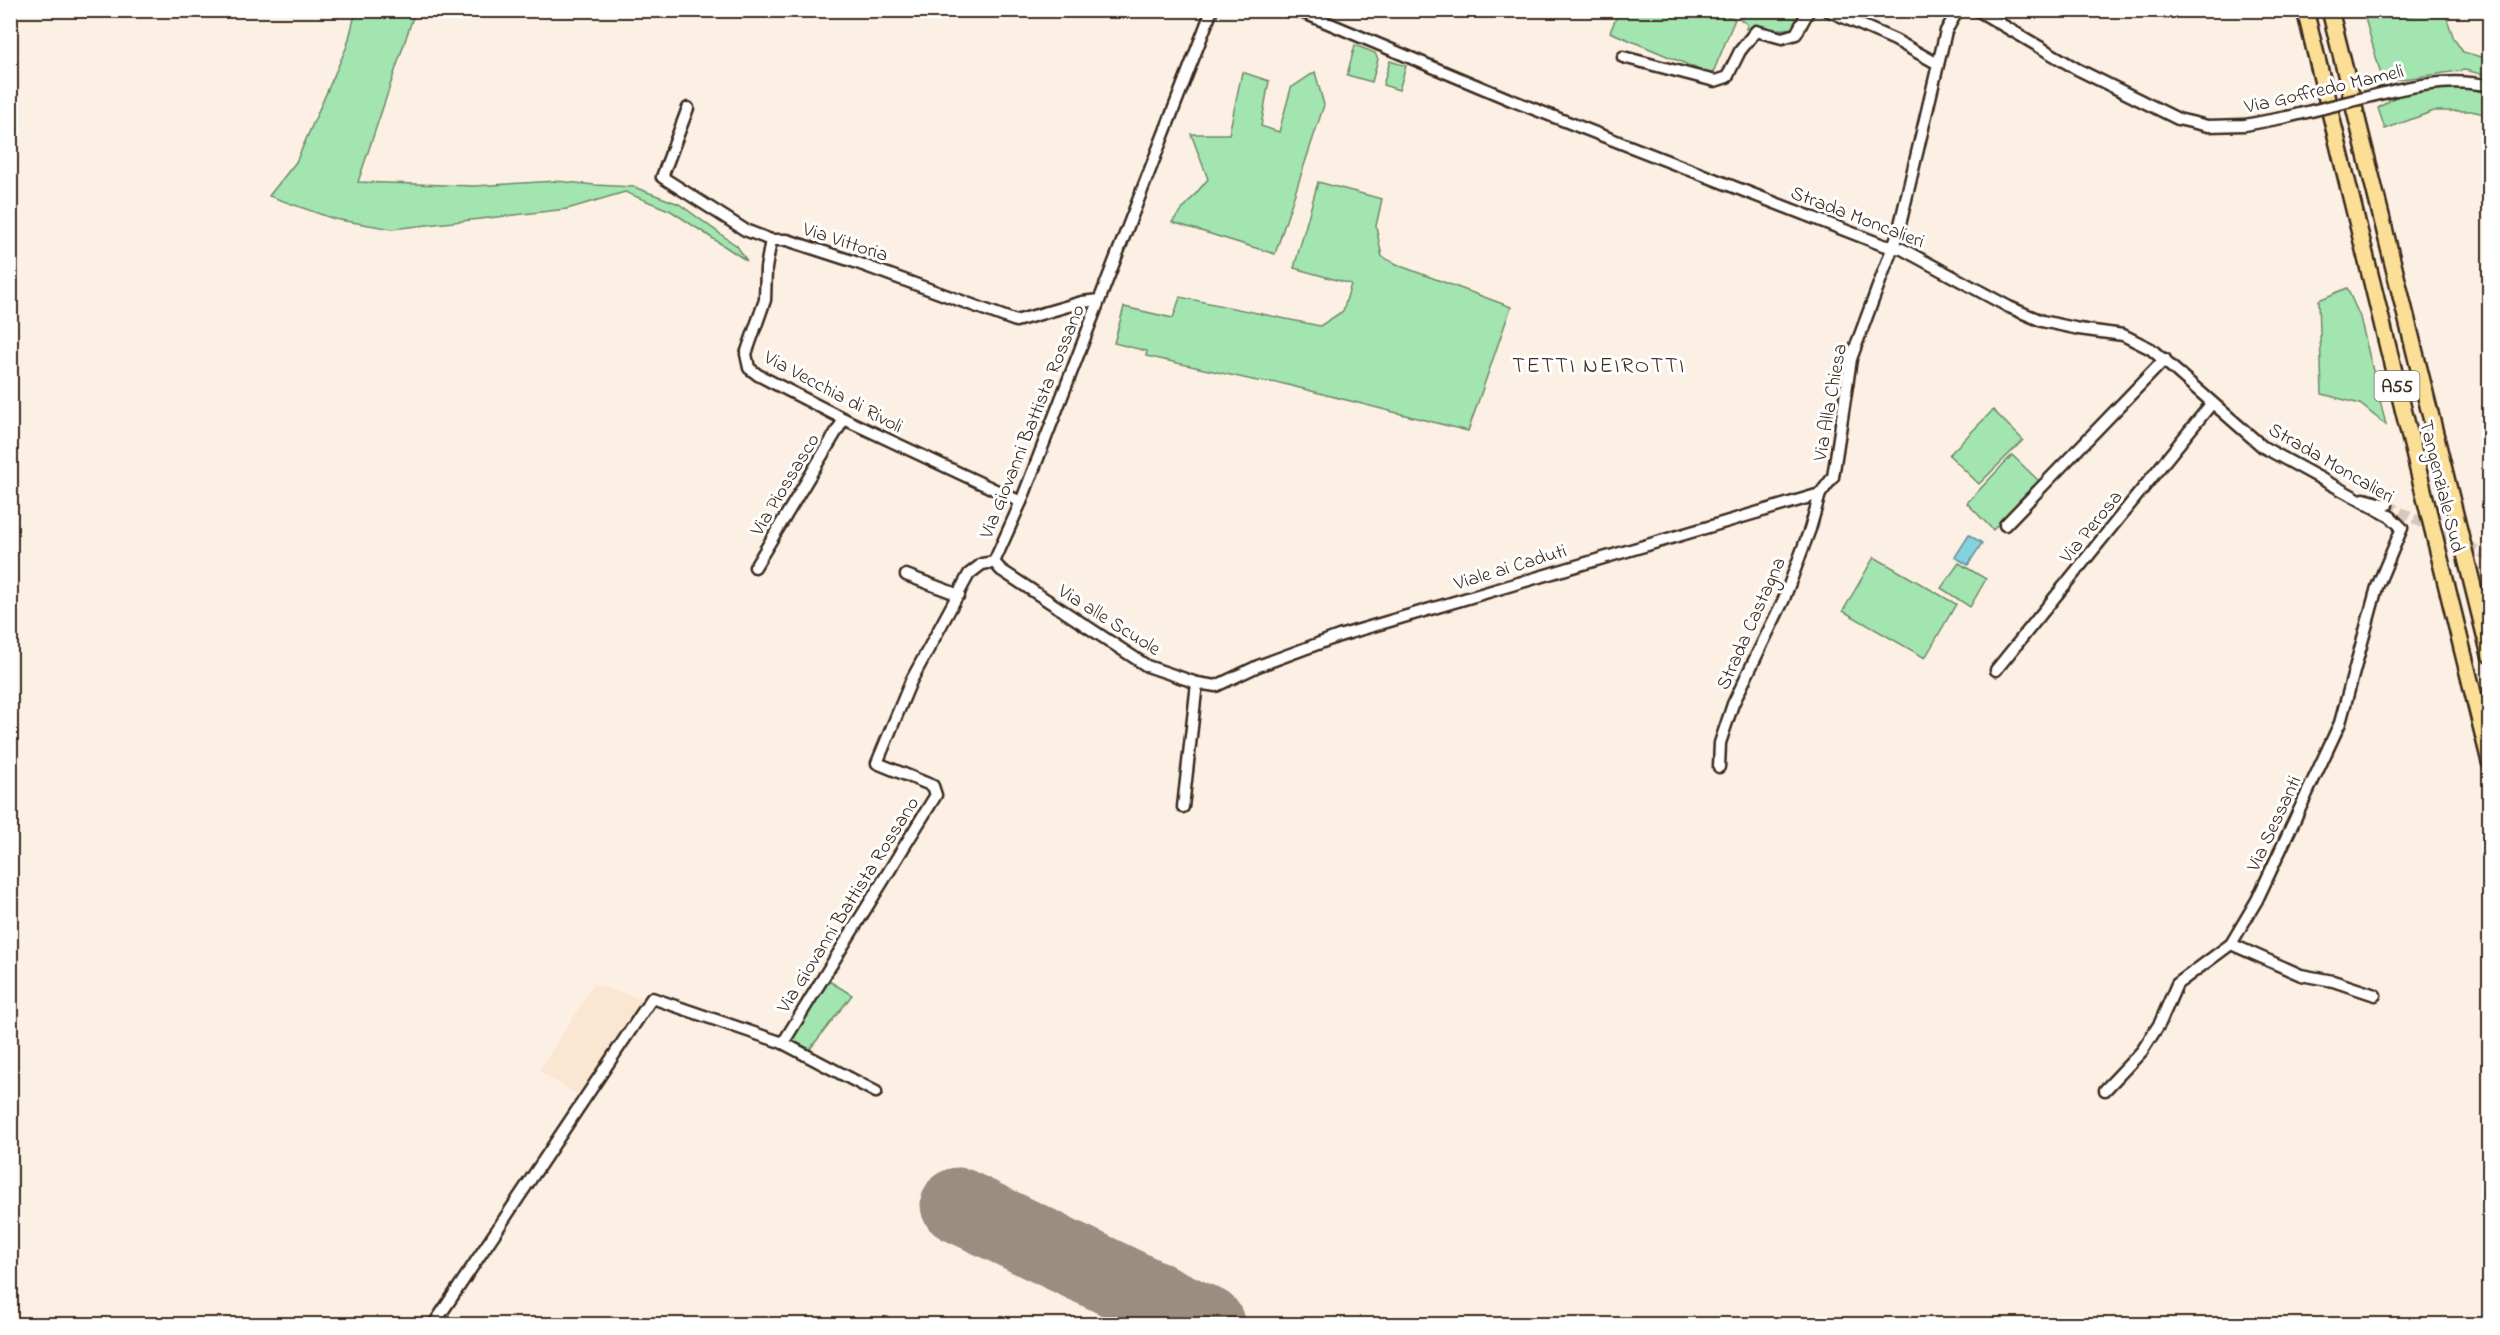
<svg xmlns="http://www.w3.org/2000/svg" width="2500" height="1335" font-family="'Indie Flower',sans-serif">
  <rect width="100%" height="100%" fill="#fcf0e4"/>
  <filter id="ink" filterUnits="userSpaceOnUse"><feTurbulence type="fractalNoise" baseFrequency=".0167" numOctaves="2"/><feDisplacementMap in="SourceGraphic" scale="12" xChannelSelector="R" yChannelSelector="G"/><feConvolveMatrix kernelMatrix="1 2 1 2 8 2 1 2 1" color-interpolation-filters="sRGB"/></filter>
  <g filter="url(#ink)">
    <path fill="#fae6d1" d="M594,984L647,1001L581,1097L539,1071Z"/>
    <g fill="#a2e5b0" stroke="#6e8867" stroke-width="1.5">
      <path d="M356,11H415L358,182L474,186L557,181L595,185L634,187L679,204L737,246L747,261L671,211L625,192L567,209L392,229L334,219L269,196L296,162L347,46Z"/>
      <path d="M1619,11H1714L1735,19L1712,75L1610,32Z"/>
      <path d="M1746,11H1805L1793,28C1777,31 1762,28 1746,29L1747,24L1741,20Z"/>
      <path d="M2432,11L2446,16L2454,39L2463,52L2489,59V76L2465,70L2383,82L2365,18H2396Z"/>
      <path d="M1355,45L1375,53L1378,59L1372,82L1347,75Z"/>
      <path d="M1390,61L1406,66L1399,90L1383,85Z"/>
      <path d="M1242,72L1269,81L1261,126L1279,132L1291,88L1315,72L1324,105L1275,254L1172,222L1208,179L1191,134H1229Z"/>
      <path d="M2447,87L2489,92V115L2471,111H2434L2385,129L2378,108L2400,94Z"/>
      <path d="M1318,182L1382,199L1376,226L1382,257L1403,267L1511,307L1468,431L1280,383L1257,381L1146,356L1147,351L1114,343L1124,307L1173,318L1180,297L1320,326L1343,311L1351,284L1294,268Z"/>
      <path d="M2347,288L2360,317L2386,425L2360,404L2322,394L2319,300Z"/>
      <path d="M1993,410L2023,440L1979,484L1949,455Z"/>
      <path d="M2012,455L2040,482L1993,530L1967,503Z"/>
      <path d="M1874,557L1956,604L1925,658L1843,611Z"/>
      <path d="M1959,563L1986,579L1970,607L1941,588Z"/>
      <path d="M829,981L852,995L810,1049L791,1040Z"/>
    </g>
    <path fill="#83d2e1" stroke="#668f93" stroke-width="1.5" d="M1969,535L1982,543L1968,565L1955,557Z"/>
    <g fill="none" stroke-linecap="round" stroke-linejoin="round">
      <path stroke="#9c8d81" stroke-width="75" d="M958,1205L1207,1324"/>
      <path stroke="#d5c8bc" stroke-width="10" stroke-dasharray="10 5" stroke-linecap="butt" d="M2387,505L2490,557"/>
      <defs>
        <g id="minor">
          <path d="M1297,10L1511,100L1883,245L1902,249L2009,307L2042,321L2079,329L2123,335L2151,349L2263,447L2391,517L2402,528L2377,587L2340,723L2257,900L2231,944L2177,984L2160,1023L2142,1051L2105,1090"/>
          <path d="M1827,10L1895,40L1938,64"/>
          <path d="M1977,10L2077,69L2178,119L2208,126L2245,125L2287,117"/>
          <path d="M1623,57L1715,81L1727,77L1740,51L1756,31L1782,38L1796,34L1809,10"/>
          <path d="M2396,90C2428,83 2457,79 2490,86"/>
          <path d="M688,108L662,177L745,230L771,240H787L852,261L1016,321L1082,302L1099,300"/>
          <path d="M771,240L766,268L765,300L746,354L749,368L758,375L844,419L1021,502"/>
          <path d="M2364,499L2387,505"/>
          <path d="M2005,525L2165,359"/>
          <path d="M994,562L1001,570L1147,666L1197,683L1216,686L1258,666L1339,636L1820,494"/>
          <path d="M994,562L1021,502L1212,10"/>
          <path d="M755,567L844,419"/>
          <path d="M906,575L959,595"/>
          <path d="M1996,670L2212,403"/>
          <path d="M1719,767L1720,743L1733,704L1784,599L1810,529L1820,494L1833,477L1851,359L1898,233L1946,31L1958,10"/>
          <path d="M1183,807L1197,683"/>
          <path d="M2231,944L2301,975L2333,981L2375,995"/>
          <path d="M783,1043L876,1092"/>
          <path d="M434,1324L652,998L783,1043L936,795L933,786L877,763L911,681L969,574L982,564L994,562"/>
        </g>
        <g id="highway">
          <path d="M2305,10L2490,762"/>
          <path d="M2330,10L2490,655"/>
        </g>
      </defs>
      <use href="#minor" stroke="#3b2a1e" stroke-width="15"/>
      <use href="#highway" stroke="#3b2a1e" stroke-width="20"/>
      <use href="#minor" stroke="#fff" stroke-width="10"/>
      <use href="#highway" stroke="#fbdf96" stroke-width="15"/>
      <defs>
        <path id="minor-bridge" d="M2287,117L2396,90"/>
      </defs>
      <use href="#minor-bridge" stroke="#3b2a1e" stroke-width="15" stroke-linecap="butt"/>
      <use href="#minor-bridge" stroke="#fff" stroke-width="10"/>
    </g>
  </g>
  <g text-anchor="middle" stroke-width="6" stroke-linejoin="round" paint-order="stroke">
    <rect fill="#fff" stroke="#766a62" stroke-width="1.5" x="2374.5" y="371" width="45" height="30" rx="4.5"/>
    <g font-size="18" font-weight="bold" fill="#3b2a1e">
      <text x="2397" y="392">A55</text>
    </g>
    <g font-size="20" fill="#3b2a1e" stroke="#fff">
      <text transform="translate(2324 88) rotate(-13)" y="7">Via Goffredo Mameli</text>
      <text transform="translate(1858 216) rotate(21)" y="7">Strada Moncalieri</text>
      <text transform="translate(846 241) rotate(18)" y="7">Via Vittoria</text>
      <text transform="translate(834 391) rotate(28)" y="7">Via Vecchia di Rivoli</text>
      <text transform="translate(1829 402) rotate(-80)" y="7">Via Alla Chiesa</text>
      <text transform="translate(1031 421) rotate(-68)" y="7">Via Giovanni Battista Rossano</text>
      <text transform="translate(2332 462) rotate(30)" y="7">Strada Moncalieri</text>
      <text transform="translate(784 484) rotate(-59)" y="7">Via Piossasco</text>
      <text transform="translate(2443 486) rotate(76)" y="7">Tangenziale Sud</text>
      <text transform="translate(2090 526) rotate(-51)" y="7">Via Perosa</text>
      <text transform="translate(1510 566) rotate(-17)" y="7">Viale ai Caduti</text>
      <text transform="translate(1110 619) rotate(32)" y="7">Via alle Scuole</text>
      <text transform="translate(1750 623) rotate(-66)" y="7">Strada Castagna</text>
      <text transform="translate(2273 823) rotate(-65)" y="7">Via Sessanti</text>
      <text transform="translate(847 904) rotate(-58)" y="7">Via Giovanni Battista Rossano</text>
    </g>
    <g font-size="22" letter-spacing="1.5" fill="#3b2a1e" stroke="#fff">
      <text x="1599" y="372">TETTI NEIROTTI</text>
    </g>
  </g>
  <rect width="2500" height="1335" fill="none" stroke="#fff" stroke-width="36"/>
  <rect x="18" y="18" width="2464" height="1299" fill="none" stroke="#3b2a1e" stroke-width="2" filter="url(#ink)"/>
</svg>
